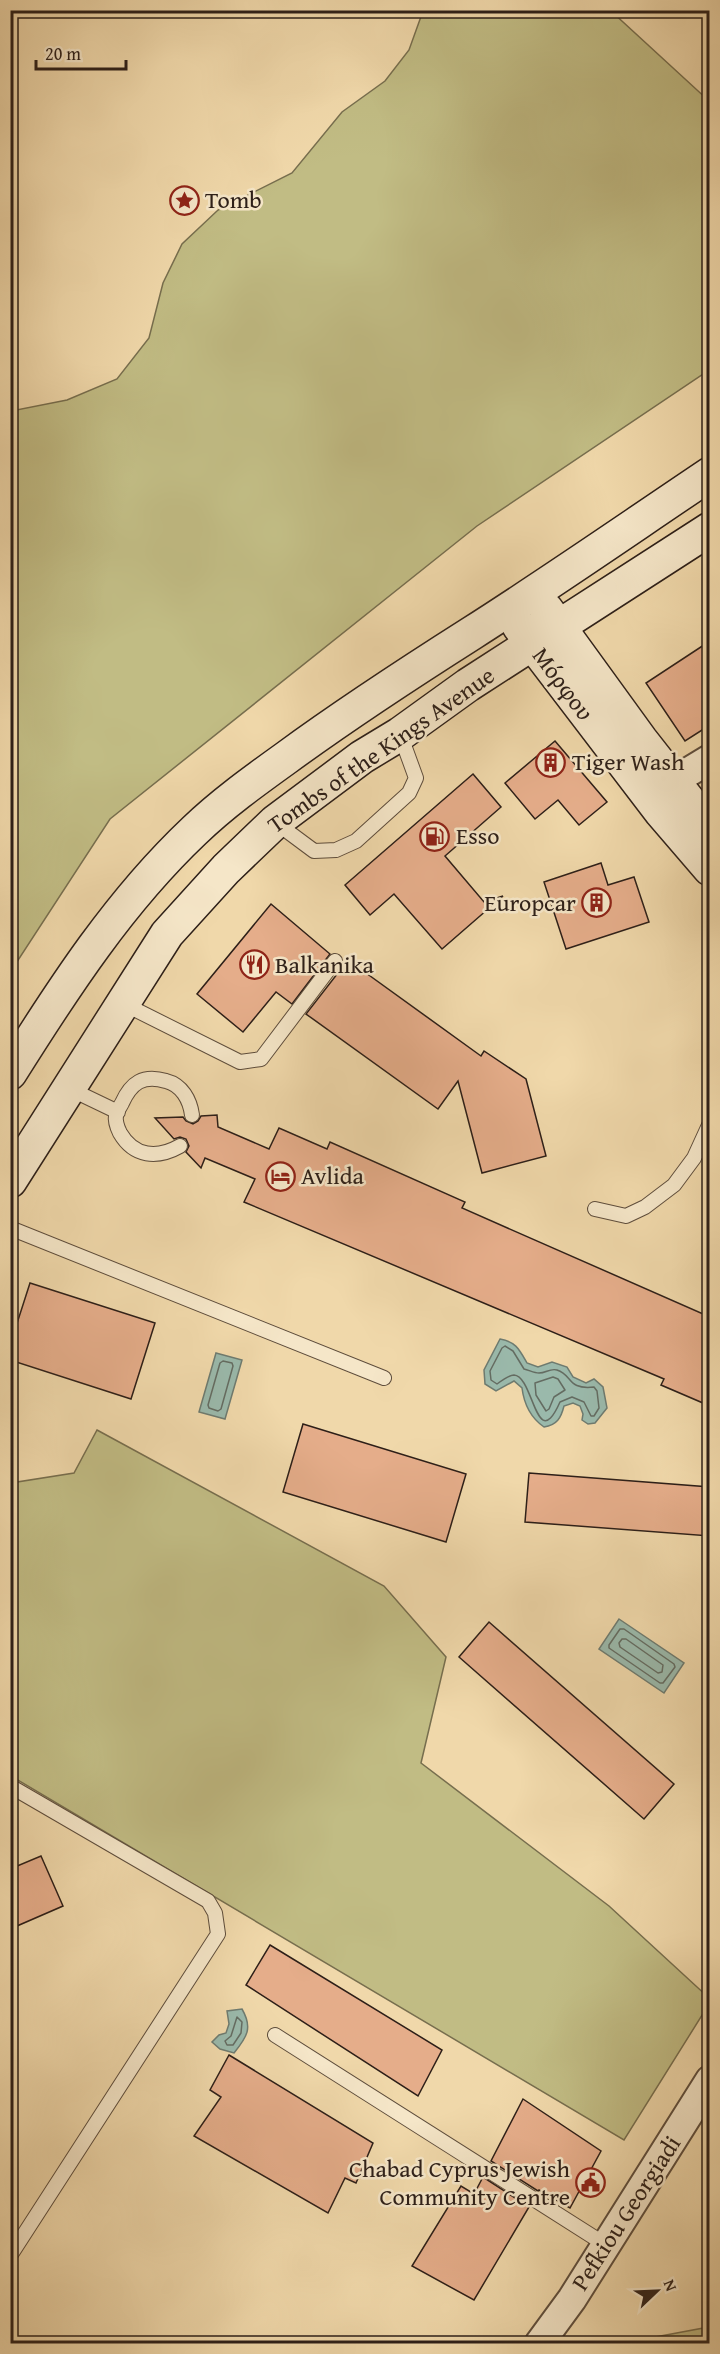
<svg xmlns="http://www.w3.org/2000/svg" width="720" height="2354" font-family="'Gentium Book Plus',serif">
  <rect width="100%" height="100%" fill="#f0d8aa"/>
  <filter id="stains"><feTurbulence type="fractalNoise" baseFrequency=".00333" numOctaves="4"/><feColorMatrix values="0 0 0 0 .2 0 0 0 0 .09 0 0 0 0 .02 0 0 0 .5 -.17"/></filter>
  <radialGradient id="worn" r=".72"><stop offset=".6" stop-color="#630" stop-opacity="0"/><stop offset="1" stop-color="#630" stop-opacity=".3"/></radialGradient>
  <g fill="#c1bc84" stroke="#776e4e" stroke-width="1.5">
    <path d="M423,11H611L709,101V370L477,526L110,819L11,971V411L67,400L117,379L149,338L163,283L182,244L218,210L292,173L342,112L385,81L409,50Z"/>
    <path d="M97,1430L384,1586L446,1657L421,1763L609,1906L709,1998V2004L624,2140L11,1776V1483L74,1473Z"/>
    <path d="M709,2327V2343H638L650,2338Z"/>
  </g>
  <g fill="#9ab9ab" stroke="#6e7b70" stroke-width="1.5">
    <path d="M500,1339C516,1342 519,1349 527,1363L538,1367L552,1362L567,1367L573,1377L586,1383L594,1379L603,1387L607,1408L595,1423L588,1424L582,1420L583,1414L580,1406L573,1403L564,1406C561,1418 557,1425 544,1427C531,1418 524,1404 522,1388L514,1381L496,1391L485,1384L484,1370Z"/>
    <path d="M216,1353L242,1360L225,1419L199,1412Z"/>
    <path d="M619,1619L684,1663L664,1693L599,1649Z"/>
    <path d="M242,2009C253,2028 247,2037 234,2053L220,2049L212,2042L219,2035L226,2033L229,2024L227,2011Z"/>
  </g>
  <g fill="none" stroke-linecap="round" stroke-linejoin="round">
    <g stroke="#646c62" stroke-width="1.5">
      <path d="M505,1346L513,1351L524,1369C529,1370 534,1373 539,1373C546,1373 550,1368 557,1370C573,1375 567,1390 594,1387L597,1391L599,1408L594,1416H591L584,1402L572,1397L560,1402C536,1456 534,1376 514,1375C509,1375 501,1381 497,1384L491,1380L490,1371L502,1348Z"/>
      <path d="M223,1361L232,1363L233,1366L221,1409L218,1411L209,1408L208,1405L220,1363Z"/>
      <path d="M553,1377L558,1379L565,1390L554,1397L549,1409L546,1411L536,1395L535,1383Z"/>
      <path d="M620,1629H624L674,1664L675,1667L663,1683H660L609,1648V1645Z"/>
      <path d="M622,1639H626L663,1665L662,1672L658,1673L620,1647L619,1643Z"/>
      <path d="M237,2017L242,2022L241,2033L233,2045H227L225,2041L231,2036Z"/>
    </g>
  </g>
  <g fill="#e5ad8a" stroke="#2d1f18" stroke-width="1.5">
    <path d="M710,641V725L685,741L646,683Z"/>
    <path d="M555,741L607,802L579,825L558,800L535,819L505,783Z"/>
    <path d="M473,774L501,807L445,856L484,902L503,896L442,949L394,894L370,915L345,885Z"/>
    <path d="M601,863L608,885L634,877L649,922L566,949L544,882Z"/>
    <path d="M271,904L330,954L292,1004L276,992L243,1032L197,994Z"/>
    <path d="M348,960L481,1056L484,1051L526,1079L546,1156L482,1173L458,1081L438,1109L306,1014Z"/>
    <path d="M217,1115L218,1127L269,1149L279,1128L327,1149L330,1142L465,1202L462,1208L710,1317V1406L661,1385L664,1379L244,1202L255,1179L205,1158L201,1168L186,1152L189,1146L186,1139L180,1137L174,1139L155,1118L183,1117L186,1121L193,1124L198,1121L201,1116Z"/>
    <path d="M30,1283L155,1323L131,1399L10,1360V1345Z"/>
    <path d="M303,1424L466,1474L446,1542L283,1492Z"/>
    <path d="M529,1473L710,1487V1536L525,1522Z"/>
    <path d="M489,1622L674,1784L644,1819L459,1657Z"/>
    <path d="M41,1856L63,1906L10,1929V1869Z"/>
    <path d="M270,1945L442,2050L418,2096L246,1985Z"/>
    <path d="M229,2055L373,2143L356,2183L345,2178L328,2213L194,2136L221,2097L210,2090Z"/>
    <path d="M523,2099L601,2151L570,2208L539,2190L538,2191L491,2161Z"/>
    <path d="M483,2177L529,2207L474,2300L412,2266L461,2186L474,2194Z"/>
  </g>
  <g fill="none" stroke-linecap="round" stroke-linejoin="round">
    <defs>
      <g id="lane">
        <path d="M275,822L314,851L336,850L356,841L409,793L416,778L400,734"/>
        <path d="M122,1003L240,1062L261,1059L335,961"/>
        <path d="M68,1088L118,1112"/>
        <path d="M180,1146C157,1159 134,1157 120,1133C118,1129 115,1121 116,1115C116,1112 120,1107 122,1103C131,1083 143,1074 166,1081C182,1085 190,1100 192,1115"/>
        <path d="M595,1209L626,1216L645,1207L674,1185L694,1158L710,1123"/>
        <path d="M10,1228L384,1378"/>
        <path d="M10,1786L208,1901L215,1913L218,1934L10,2256"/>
        <path d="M275,2035L606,2245"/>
      </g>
      <g id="street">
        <path d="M672,782L710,759"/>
        <path d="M539,2344L572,2299L710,2080"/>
      </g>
      <g id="secondary">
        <path d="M546,609L641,740L710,828"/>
        <path d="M519,626L661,812L710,869"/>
        <path d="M10,1073C64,987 120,901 194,831C222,804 254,781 286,758C346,714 409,673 472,633C552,582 631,527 710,474"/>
        <path d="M10,1181L167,934L226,869L275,822L362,757L400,734L468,685L710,529"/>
      </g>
    </defs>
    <use href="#lane" stroke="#5e4d3c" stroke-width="16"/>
    <use href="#street" stroke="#5e4d3c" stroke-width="32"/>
    <use href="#secondary" stroke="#2d1f18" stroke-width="36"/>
    <use href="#lane" stroke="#f5e6c8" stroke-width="14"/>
    <use href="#street" stroke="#f5e6c8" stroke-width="28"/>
    <use href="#secondary" stroke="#f5e6c8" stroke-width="33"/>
  </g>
  <defs>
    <symbol id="sight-ring" viewBox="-11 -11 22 22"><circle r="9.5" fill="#f5e6c8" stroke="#8f2418" stroke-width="1.5"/><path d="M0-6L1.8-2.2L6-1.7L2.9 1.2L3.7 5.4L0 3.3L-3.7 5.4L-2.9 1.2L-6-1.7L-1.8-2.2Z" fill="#8f2418"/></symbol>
    <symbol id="building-ring" viewBox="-11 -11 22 22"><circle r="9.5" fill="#f5e6c8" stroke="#8f2418" stroke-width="1.5"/><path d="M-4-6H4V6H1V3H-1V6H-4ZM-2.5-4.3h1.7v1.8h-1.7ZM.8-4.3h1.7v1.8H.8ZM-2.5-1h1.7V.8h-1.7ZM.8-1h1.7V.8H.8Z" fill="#8f2418"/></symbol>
    <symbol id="fuel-ring" viewBox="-11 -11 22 22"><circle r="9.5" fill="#f5e6c8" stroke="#8f2418" stroke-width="1.5"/><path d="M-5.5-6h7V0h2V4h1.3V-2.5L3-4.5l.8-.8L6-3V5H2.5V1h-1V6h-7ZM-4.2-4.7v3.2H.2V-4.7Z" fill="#8f2418"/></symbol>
    <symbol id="restaurant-ring" viewBox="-11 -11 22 22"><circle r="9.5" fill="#f5e6c8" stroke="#8f2418" stroke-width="1.5"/><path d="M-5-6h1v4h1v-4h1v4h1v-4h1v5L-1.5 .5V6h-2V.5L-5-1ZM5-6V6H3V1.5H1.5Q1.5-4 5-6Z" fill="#8f2418"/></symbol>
    <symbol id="hotel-ring" viewBox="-11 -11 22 22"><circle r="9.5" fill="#f5e6c8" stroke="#8f2418" stroke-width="1.5"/><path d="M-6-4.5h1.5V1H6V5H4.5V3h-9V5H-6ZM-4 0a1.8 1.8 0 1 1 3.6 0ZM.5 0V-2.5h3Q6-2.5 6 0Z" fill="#8f2418"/></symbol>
    <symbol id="civic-ring" viewBox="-11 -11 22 22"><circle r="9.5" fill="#f5e6c8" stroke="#8f2418" stroke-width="1.5"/><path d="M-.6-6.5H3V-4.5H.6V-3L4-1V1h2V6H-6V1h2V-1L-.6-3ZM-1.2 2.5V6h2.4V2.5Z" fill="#8f2418"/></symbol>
  </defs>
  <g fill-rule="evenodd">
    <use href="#sight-ring" x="168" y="184" width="33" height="33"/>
    <use href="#building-ring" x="534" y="746" width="33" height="33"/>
    <use href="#fuel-ring" x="418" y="820" width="33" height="33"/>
    <use href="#building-ring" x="580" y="886" width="33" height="33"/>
    <use href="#restaurant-ring" x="238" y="948" width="33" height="33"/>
    <use href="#hotel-ring" x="264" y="1160" width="33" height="33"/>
    <use href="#civic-ring" x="574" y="2166" width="33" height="33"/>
  </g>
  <g text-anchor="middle" stroke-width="5" stroke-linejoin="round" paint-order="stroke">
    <g font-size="24" fill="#2d1f18" stroke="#f5e6c8" text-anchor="start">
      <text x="205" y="208">Tomb</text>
      <text x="572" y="770">Tiger Wash</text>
      <text x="456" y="844">Esso</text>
      <text x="576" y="911" text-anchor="end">Europcar</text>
      <text x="275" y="973">Balkanika</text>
      <text x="301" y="1184">Avlida</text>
      <text x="570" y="2177" text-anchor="end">Chabad Cyprus Jewish<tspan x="570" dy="28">Community Centre</tspan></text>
    </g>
    <g font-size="24" fill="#2d1f18" stroke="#f5e6c8">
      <text transform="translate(563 684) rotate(53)" y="8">Μόρφου</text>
      <text transform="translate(381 750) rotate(-35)" y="8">Tombs of the Kings Avenue</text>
      <text transform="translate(626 2213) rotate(-57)" y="8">Pefkiou Georgiadi</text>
    </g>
  </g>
  <rect width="720" height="2354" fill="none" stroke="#f0d8aa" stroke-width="36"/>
  <rect x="12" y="12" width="696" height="2330" fill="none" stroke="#2d1f18" stroke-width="3"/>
  <rect x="18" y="18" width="684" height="2318" fill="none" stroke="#2d1f18" stroke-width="1.5"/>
  <g transform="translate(657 2291) rotate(67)" stroke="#f5e6c8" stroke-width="4.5" paint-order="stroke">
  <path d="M0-4.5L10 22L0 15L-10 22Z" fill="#2d1f18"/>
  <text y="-9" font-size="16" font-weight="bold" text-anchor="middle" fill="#2d1f18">N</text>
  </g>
  <path d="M36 60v9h90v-9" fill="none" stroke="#2d1f18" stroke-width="3"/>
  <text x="45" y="60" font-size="18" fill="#2d1f18" stroke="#f5e6c8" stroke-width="4.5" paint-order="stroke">20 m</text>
  <rect width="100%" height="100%" filter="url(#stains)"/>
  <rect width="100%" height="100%" fill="url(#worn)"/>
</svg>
